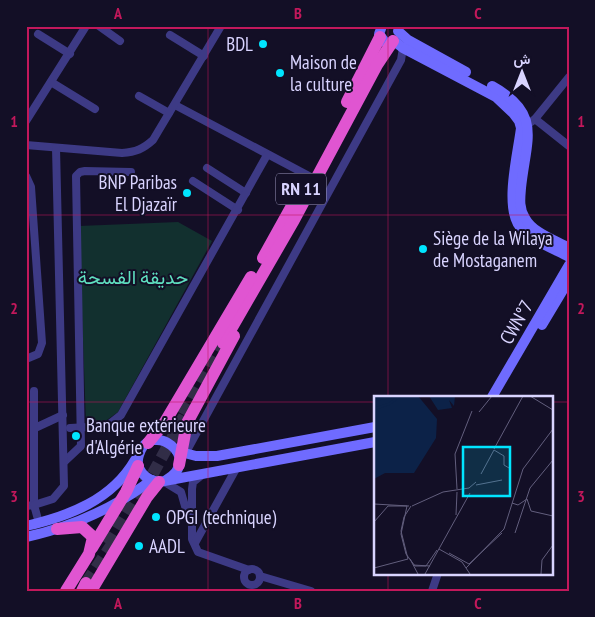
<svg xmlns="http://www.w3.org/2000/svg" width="595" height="617" font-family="'PT Sans Narrow',Vazirmatn,sans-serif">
  <rect width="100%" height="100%" fill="#130f26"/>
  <path fill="#12302f" d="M178,222L212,241L118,412L104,422L86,424L79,226Z"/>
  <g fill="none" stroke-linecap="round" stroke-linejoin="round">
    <g stroke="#312d47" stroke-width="12" stroke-dasharray="12 6" stroke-linecap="butt">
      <path d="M182,414L220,341"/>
      <path d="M144,490L188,409"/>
      <path d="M107,544L145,482"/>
      <path d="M86,583L115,540"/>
    </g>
    <g stroke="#3d3a85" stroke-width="8">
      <path d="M99,26L120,41"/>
      <path d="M38,34L70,54"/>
      <path d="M170,35L204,56"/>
      <path d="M51,82L95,109"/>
      <path d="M139,96L169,113"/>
      <path d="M175,105L309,176"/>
      <path d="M535,119L569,146"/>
      <path d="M26,121L86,26"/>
      <path d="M523,128L535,119L569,77"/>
      <path d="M26,145L122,153C136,152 143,149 153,140L221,26"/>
      <path d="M207,168L246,193"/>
      <path d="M26,176L31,187L42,343L38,354L26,359"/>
      <path d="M193,181L238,210"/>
      <path d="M35,428L63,415"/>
      <path d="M70,428L107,426L121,415L267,155"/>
      <path d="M185,454L401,60L403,48"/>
      <path d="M65,461L81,446L76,176L80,172L85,171L131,172"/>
      <path d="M202,475L193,482L192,489V539L198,552L249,570"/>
      <path d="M163,481L181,492L189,520"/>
      <path d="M26,506L34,505V391"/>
      <path d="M39,523L34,505L53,499L64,486L56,148"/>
      <path d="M195,543L237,467"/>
      <circle cx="252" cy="577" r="8"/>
      <path d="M260,576L311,591"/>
      <path d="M432,591L438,573"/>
    </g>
    <g stroke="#6f6bff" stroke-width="10">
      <path d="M382,26L379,34L385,42"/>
      <path d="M398,31L408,40L466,72"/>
      <path d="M394,41L403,48L496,97L513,113L519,121L521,128C518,153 504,207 520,227C530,240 554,249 569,257"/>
      <path d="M492,86C543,114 526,139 521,188C520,199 519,209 525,218C533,233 555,240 569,248"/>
      <path d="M542,325L569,280"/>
      <path d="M492,397L569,265"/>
      <path d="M177,451L196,456H217L375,427"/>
      <path d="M166,480C205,458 150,418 139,455C134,470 146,480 159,482L375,442"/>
      <path d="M26,526C69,516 112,500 135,460"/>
      <path d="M26,537C72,527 114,508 152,480"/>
    </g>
    <g stroke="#e055d1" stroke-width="12">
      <path d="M347,102L380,37"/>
      <path d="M263,258L303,186"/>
      <path d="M223,343L294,220L377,65L393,41"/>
      <path d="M148,443L165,422L251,277"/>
      <path d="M179,465L187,423L234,336"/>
      <path d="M57,529L82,527L93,537L89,554L66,591"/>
      <path d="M92,548L126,492L138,466"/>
      <path d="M82,591L86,583"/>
      <path d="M91,591L147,497L159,482"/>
    </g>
  </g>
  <path fill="none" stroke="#c2185b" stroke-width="1" stroke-opacity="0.55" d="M208,26V591M388,26V397M26,215H569M26,402H375M551,402H569M388,573V591"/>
  <g fill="#00e5ff" stroke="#130f26" stroke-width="2">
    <circle cx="263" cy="44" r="5"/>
    <circle cx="280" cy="73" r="5"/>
    <circle cx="187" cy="193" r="5"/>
    <circle cx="423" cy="249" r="5"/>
    <circle cx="76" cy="436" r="5"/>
    <circle cx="156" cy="517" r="5"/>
    <circle cx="139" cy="546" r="5"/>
  </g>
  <g text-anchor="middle" stroke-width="4" stroke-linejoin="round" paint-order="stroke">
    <rect fill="#130f26" stroke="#9e99be" stroke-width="1" x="276" y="173.5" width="50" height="31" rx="4"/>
    <g font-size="18" font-weight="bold" fill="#d9d4ff">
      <text x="301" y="195">RN 11</text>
    </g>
    <g font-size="19" fill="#d9d4ff" stroke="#130f26" text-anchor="start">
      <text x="253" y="51" text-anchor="end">BDL</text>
      <text x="290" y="69">Maison de<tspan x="290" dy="22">la culture</tspan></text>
      <text x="177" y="189" text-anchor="end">BNP Paribas<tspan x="177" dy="22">El Djazaïr</tspan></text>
      <text x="433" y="245">Siège de la Wilaya<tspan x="433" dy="22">de Mostaganem</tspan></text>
      <text x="86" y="432">Banque extérieure<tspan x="86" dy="22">d'Algérie</tspan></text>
      <text x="166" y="524">OPGI (technique)</text>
      <text x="149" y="553">AADL</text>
    </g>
    <g font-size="19" fill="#5fe0c0" stroke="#130f26">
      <text x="133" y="284">حديقة الفسحة</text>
    </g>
    <g font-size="19" fill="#d9d4ff" stroke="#130f26">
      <text transform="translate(516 322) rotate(-60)" y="7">CWN°7</text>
    </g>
  </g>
  <g transform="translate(374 396)">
    <rect width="179" height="179" fill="#130f26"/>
    <path d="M0,0H44L63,23L62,42L40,77H11L0,83ZM55,0H81L80,10L75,4L78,12L64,14Z" fill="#0c2248"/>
    <path fill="none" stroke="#0c2248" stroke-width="2.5" d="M0,4L21,0M0,13L15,8L26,0"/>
    <path fill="none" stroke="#625e7d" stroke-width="1" d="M156,0L179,14M105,16L118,0M120,53L149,0M120,54L130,60V69L135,72M107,78L120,54M102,89L128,84M83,93L81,58L98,15M138,107L144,109L153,103L157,115L179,120M0,108L35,110M38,110L69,96L95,92L102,86M82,119L83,96M0,126L14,110H33L27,138L32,158L41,170H52L63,154M130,133L149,73L179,33M141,137L156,92L179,64M65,153L88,166L96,178M75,157L95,168L128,137M36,163L44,178M39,169L56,170M0,172L34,163L27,135L30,121L37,110M92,172L130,133M51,178L96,97M167,178L168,164L179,149"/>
    <path fill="#00e5ff" fill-opacity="0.15" stroke="#00e5ff" stroke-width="2.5" d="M89,51H136V100H89Z"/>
    <rect width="179" height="179" fill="none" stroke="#d9d4ff" stroke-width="2.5"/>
  </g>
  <rect width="595" height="617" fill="none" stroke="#130f26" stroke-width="55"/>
  <g transform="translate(522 72)" stroke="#130f26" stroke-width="4" paint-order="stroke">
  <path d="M0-4L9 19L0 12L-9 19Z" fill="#d9d4ff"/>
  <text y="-8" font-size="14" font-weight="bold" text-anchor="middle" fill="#d9d4ff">ش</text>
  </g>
  <rect x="28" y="28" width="540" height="562" fill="none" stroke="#c2185b" stroke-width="2"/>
  <g font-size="16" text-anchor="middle" font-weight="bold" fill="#c2185b">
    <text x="118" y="19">A</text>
    <text x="298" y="19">B</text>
    <text x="478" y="19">C</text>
    <text x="14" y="127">1</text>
    <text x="581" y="127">1</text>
    <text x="14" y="314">2</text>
    <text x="581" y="314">2</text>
    <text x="14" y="502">3</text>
    <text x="581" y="502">3</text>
    <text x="118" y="609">A</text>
    <text x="298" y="609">B</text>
    <text x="478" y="609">C</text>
  </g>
</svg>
